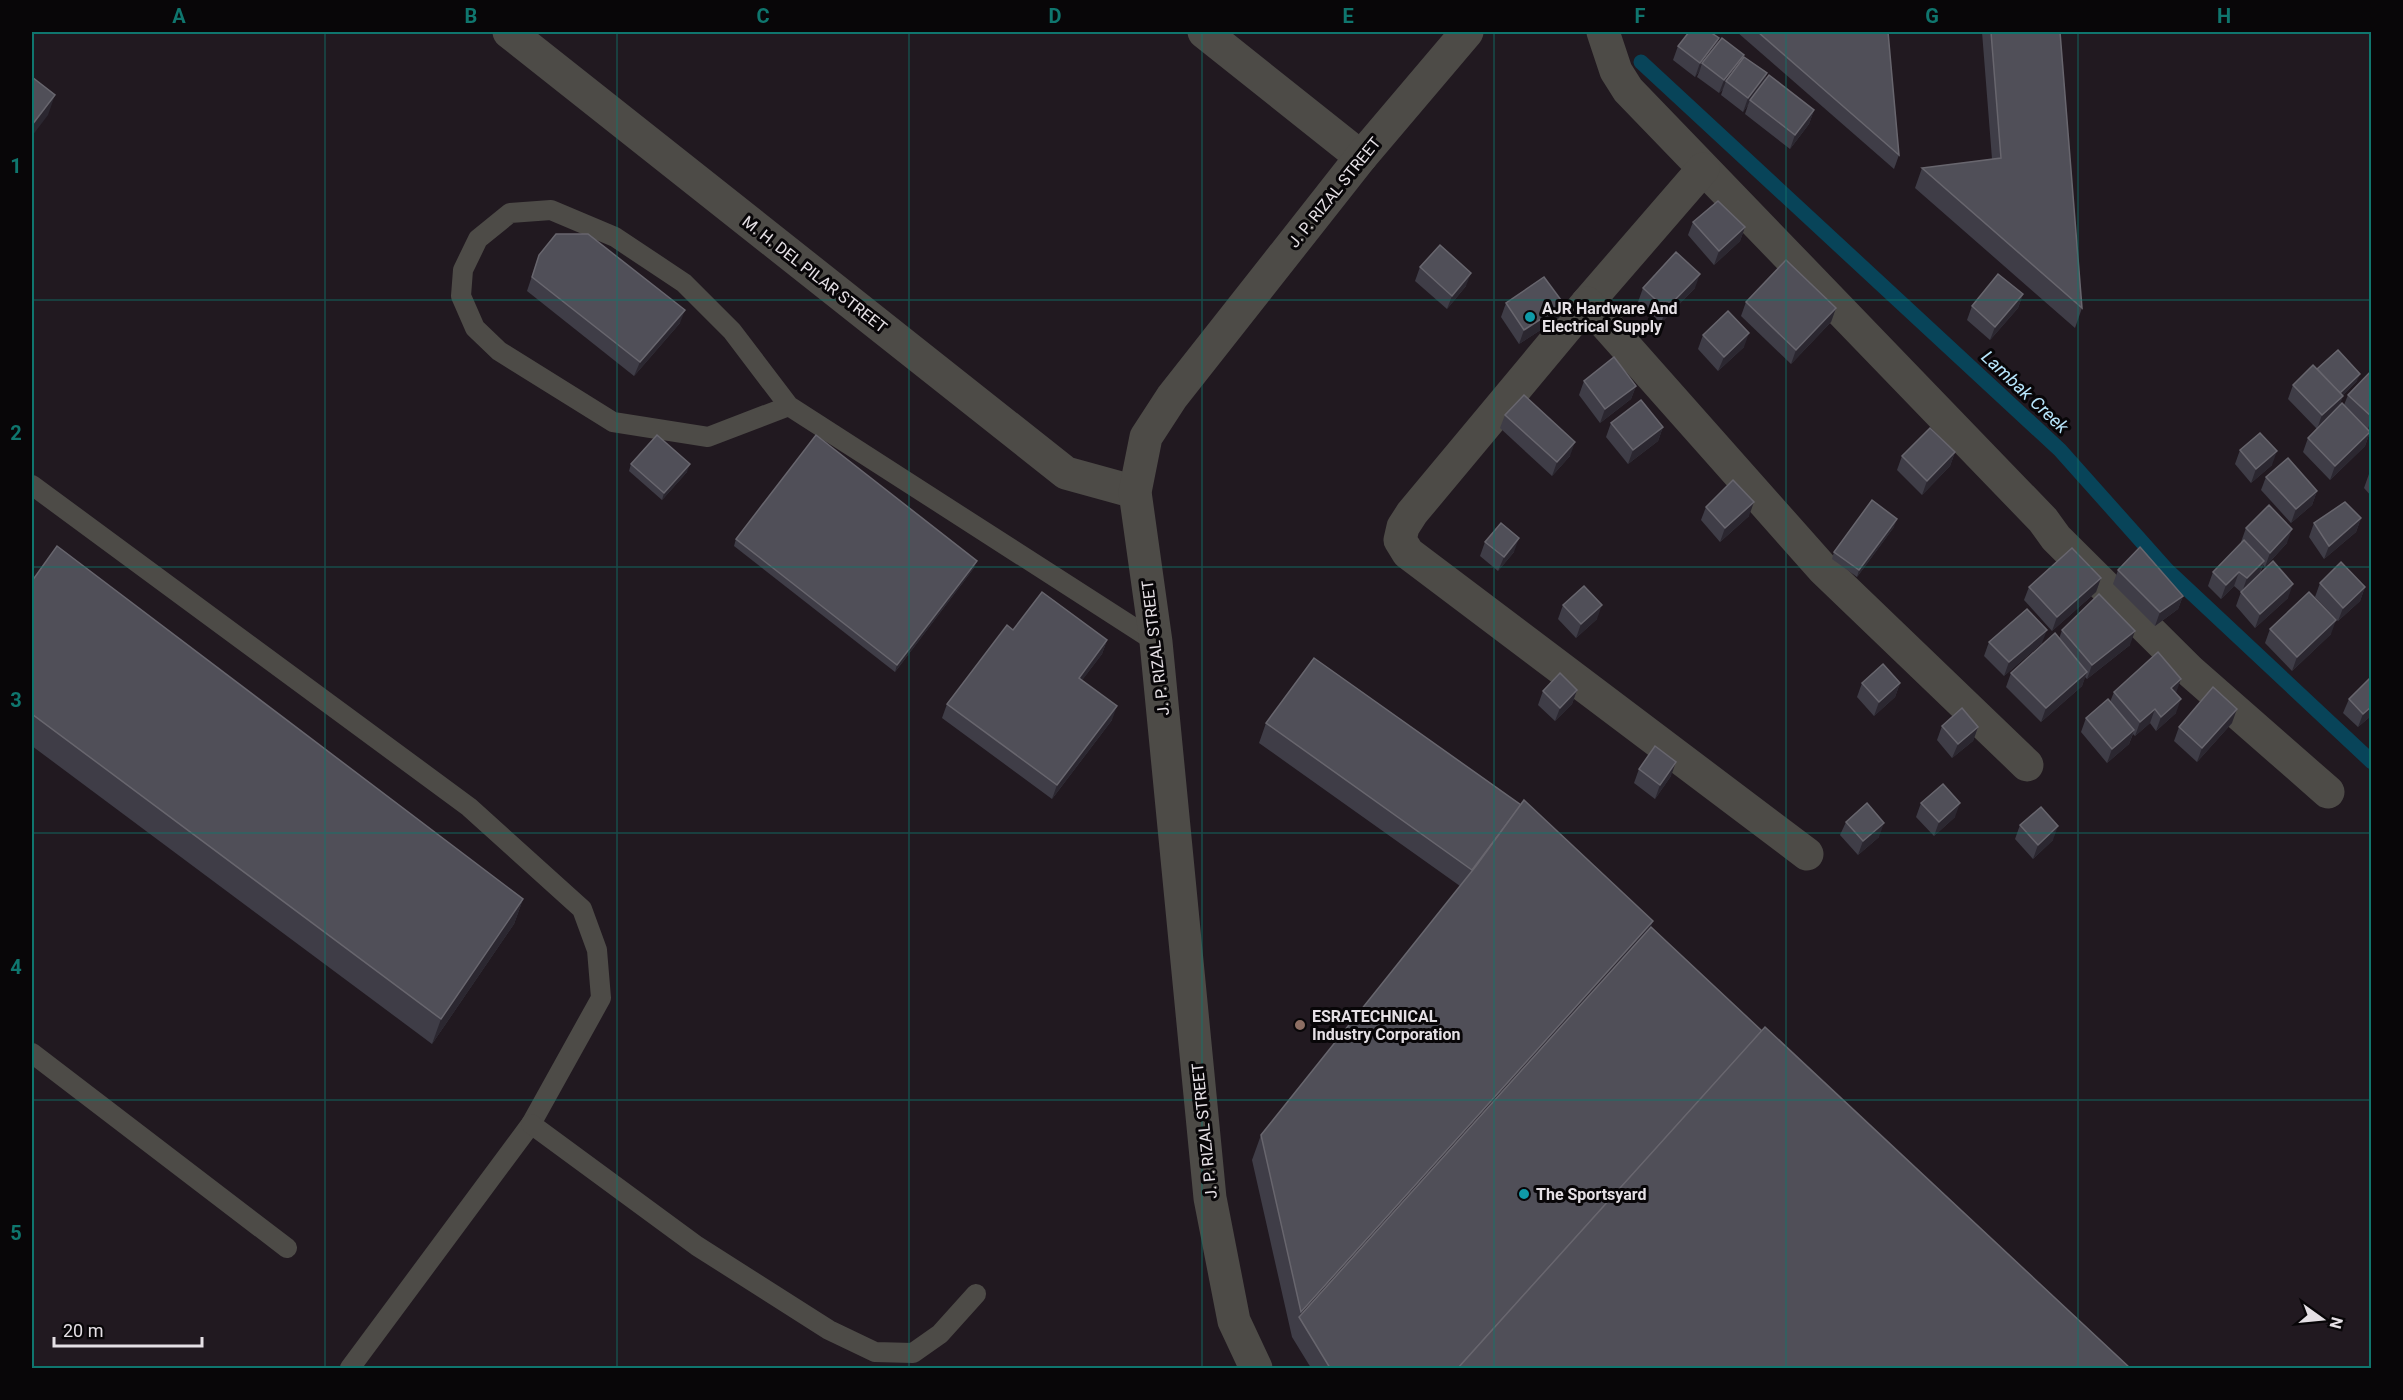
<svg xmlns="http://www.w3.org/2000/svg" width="2403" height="1400" font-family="Roboto,sans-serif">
  <rect width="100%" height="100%" fill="#211920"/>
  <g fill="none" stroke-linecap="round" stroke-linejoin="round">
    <path stroke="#084459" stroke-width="15" d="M1641,62L2060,450L2167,570L2372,762"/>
    <g stroke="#4d4b47" stroke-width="20">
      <path d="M789,406L708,437L613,422L499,351L475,328L461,296L463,270L478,239L510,213L551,210L615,237L684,283L732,331L789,406L1156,642"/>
      <path d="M32,485L469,807L582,909L597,950L601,998L531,1124L350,1368"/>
      <path d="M32,1053L287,1248"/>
      <path d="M531,1124L697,1246L829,1330L875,1352L913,1353L940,1334L976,1294"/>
    </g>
    <g stroke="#4d4b47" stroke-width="33">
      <path d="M509,32L1066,473L1135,492"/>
      <path d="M1204,32L1361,157"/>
      <path d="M1603,32L1616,71L1628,90L2043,520L2056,538L2190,671L2328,792"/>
      <path d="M1703,169L1587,303L1412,513L1403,527L1400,540L1408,553L1807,854"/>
      <path d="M1587,303L1823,569L2027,765"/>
      <path d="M1256,1368L1234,1321L1210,1198L1156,642L1135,492L1146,437L1172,397L1361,157L1467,32"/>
    </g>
  </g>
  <g fill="#3f3d47">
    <path d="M1737,32H1888L1899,155L1894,169Z"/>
    <path d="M1982,32H2060L2082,308L2075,328L1915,188L1922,168L1992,159Z"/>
    <path d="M1719,38L1716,46L1742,59L1767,73L1764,82L1814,110L1809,124L1790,149L1745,114L1748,105L1743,112L1721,95L1723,89L1719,93L1697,77L1700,70L1695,77L1673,60L1678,46Z"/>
    <path d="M1693,222L1745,227L1740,241L1714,265L1688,235Z"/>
    <path d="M539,255L680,323L634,376L527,291Z"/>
    <path d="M1420,267L1466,286L1447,309L1415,281Z"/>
    <path d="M1643,288H1695L1661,323L1638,302Z"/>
    <path d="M2023,294L2018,308L1990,340L1967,320L1972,306Z"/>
    <path d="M1746,302L1836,308L1831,322L1791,364L1741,316Z"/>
    <path d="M1506,303L1564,304L1559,318L1519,344L1501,317Z"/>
    <path d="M1703,335L1744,347L1718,371L1698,349Z"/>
    <path d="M2372,370V427L2368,430L2370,432L2365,446L2330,480L2303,452L2308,438L2317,429L2288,399L2293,385L2357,381L2343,395L2339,407L2344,405L2348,395Z"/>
    <path d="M1584,381L1636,386L1631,399L1600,423L1579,395Z"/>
    <path d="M1505,415L1570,456L1552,476L1500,428Z"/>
    <path d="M1611,423L1663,427L1658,441L1628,464L1606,437Z"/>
    <path d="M2240,450L2272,465L2251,483L2235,464Z"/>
    <path d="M1955,452L1950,466L1922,495L1897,470L1902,456Z"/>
    <path d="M631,464L687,472L662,500L629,471Z"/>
    <path d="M2372,473V497L2364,488L2369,474Z"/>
    <path d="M2266,477L2317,491L2312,505L2291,523L2261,490Z"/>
    <path d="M1706,507L1749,516L1720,542L1701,520Z"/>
    <path d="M2361,518L2356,532L2324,559L2309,537L2314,523Z"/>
    <path d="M1894,527L1857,577L1832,559L1834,552Z"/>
    <path d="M2246,528L2287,543L2265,567L2263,565L2260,574L2288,598L2255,628L2236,606L2241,592L2234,586L2221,599L2208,586L2213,572L2242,543L2241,542Z"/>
    <path d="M736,539L974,568L895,672L734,546Z"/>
    <path d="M1485,542L1514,552L1498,571L1480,556Z"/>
    <path d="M2118,570L2183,596L2178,609L2155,626L2113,584Z"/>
    <path d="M2101,578L2096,592L2052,631L2024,600L2029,587Z"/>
    <path d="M32,581L523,899L514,924L432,1044L32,746Z"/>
    <path d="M2320,583L2365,587L2360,601L2338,621L2315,597Z"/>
    <path d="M1563,605L1597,619L1576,638L1558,619Z"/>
    <path d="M2270,629L2331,634L2292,671L2265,643Z"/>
    <path d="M1013,630L1107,640L1102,654L1082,680L1112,720L1052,799L942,718L947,704Z"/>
    <path d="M2062,630L2130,645L2087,679L2085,677L2082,686L2041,722L2006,687L2011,673L2059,639Z"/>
    <path d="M1989,642L2042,643L2004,676L1984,656Z"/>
    <path d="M1862,683H1900L1895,697L1874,716L1857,697Z"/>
    <path d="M1577,690L1572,704L1555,721L1538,705L1543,691Z"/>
    <path d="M2114,692L2176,693V713L2156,731L2150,723L2135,736L2133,734L2129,744L2107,763L2081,732L2086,718L2110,702Z"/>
    <path d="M2349,699L2372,715L2358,727L2343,713Z"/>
    <path d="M1266,723L1651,927L1762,1031L2130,1368H1311L1292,1337L1252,1160L1261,1135L1460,886L1259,743Z"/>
    <path d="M2232,723L2197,762L2174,741L2179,727Z"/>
    <path d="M1942,726L1978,727L1973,741L1952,758L1937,740Z"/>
    <path d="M1639,769L1671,776L1655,799L1634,783Z"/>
    <path d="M1921,803L1955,817L1934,836L1916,817Z"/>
    <path d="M1846,822L1879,837L1858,855L1840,835Z"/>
    <path d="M2020,825L2053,840L2033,859L2015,839Z"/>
  </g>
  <g fill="#2b2730">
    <path d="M1719,38L1713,52L1702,63L1700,70L1695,77L1700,63Z"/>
    <path d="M1744,55L1739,69L1726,81L1723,89L1719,93L1724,80Z"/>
    <path d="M1767,73L1762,87L1750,100L1748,105L1743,112L1748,98Z"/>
    <path d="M55,95L48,115L32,136V125Z"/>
    <path d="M1814,110L1809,124L1790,149L1795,135Z"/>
    <path d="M1745,227L1740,241L1714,265L1719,251Z"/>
    <path d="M1471,273L1466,286L1447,309L1452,296Z"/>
    <path d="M1700,274L1695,288L1661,323L1666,309Z"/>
    <path d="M2023,294L2018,308L1990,340L1995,327Z"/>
    <path d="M1564,304L1559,318L1519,344L1524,330Z"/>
    <path d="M1836,308L1831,322L1791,364L1796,350Z"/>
    <path d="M685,310L680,323L634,376L640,362Z"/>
    <path d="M1749,333L1744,347L1718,371L1724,357Z"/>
    <path d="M2360,374L2357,381L2336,402L2339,394Z"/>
    <path d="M1636,386L1631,399L1600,423L1605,409Z"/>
    <path d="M2343,396L2338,409L2317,429L2322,415Z"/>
    <path d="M2372,418V427L2367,431Z"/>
    <path d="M1663,427L1658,441L1628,464L1633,450Z"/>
    <path d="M2370,432L2365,446L2330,480L2335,466Z"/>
    <path d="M1575,442L1570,456L1552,476L1557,462Z"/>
    <path d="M2277,451L2272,465L2251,483L2256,469Z"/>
    <path d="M1955,452L1950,466L1922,495L1927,481Z"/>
    <path d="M690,464L687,472L662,500L664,493Z"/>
    <path d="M2317,491L2312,505L2291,523L2296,509Z"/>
    <path d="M1754,502L1749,516L1720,542L1725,528Z"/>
    <path d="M2361,518L2356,532L2324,559L2329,546Z"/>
    <path d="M1897,519L1894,527L1857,577L1859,570Z"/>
    <path d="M2292,529L2287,543L2265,567L2270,553Z"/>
    <path d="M1519,538L1514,552L1498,571L1504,557Z"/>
    <path d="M977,561L974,568L895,672L897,665Z"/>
    <path d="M2264,561L2259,575L2242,592L2247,578Z"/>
    <path d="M2239,572L2234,586L2221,599L2226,585Z"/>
    <path d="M2101,578L2096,592L2052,631L2057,617Z"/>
    <path d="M2293,584L2288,598L2255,628L2260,614Z"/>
    <path d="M2365,587L2360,601L2338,621L2343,608Z"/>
    <path d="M2183,596L2178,609L2155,626L2160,612Z"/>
    <path d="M1602,605L1597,619L1576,638L1581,624Z"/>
    <path d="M2336,620L2331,634L2292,671L2297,657Z"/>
    <path d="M2047,630L2042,643L2004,676L2009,662Z"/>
    <path d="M2135,631L2130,645L2087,679L2092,665Z"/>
    <path d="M1107,640L1102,654L1074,691L1079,678Z"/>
    <path d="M2087,672L2082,686L2041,722L2046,708Z"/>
    <path d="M2181,679L2176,693L2166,702L2171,688Z"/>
    <path d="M1900,683L1895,697L1874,716L1879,702Z"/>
    <path d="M1577,690L1572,704L1555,721L1560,708Z"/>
    <path d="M2181,699L2176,713L2156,731L2161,717Z"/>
    <path d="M1117,706L1112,720L1052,799L1057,785Z"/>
    <path d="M2372,706V715L2358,727L2363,714Z"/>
    <path d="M2155,709L2150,723L2135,736L2140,722Z"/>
    <path d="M2237,709L2232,723L2197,762L2202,748Z"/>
    <path d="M1978,727L1973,741L1952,758L1958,744Z"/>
    <path d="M2134,730L2129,744L2107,763L2112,749Z"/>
    <path d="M1676,762L1671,776L1655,799L1660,785Z"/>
    <path d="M1960,803L1955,817L1934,836L1939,822Z"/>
    <path d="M1884,823L1879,837L1858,855L1863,841Z"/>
    <path d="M2058,826L2053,840L2033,859L2038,845Z"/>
    <path d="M523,899L514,924L432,1044L441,1019Z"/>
    <path d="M1653,921L1644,946L1299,1317L1301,1312Z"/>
  </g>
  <g fill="#504f58" stroke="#68666e" stroke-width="1.5">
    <path d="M1689,32H1710L1719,38L1700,63L1678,46Z"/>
    <path d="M1758,32H1888L1899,155L1813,80Z"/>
    <path d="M1991,32H2060L2082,308L1922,168L2001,158Z"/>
    <path d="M1722,38L1744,55L1724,80L1702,63Z"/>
    <path d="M1744,57L1767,73L1748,98L1726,81Z"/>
    <path d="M1769,75L1814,110L1795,135L1750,100Z"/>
    <path d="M32,77L55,95L32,125Z"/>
    <path d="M1718,201L1745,227L1719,251L1693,222Z"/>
    <path d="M556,234H588L685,310L640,362L532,277L539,255Z"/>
    <path d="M1440,245L1471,273L1452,296L1420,267Z"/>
    <path d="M1676,252L1700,274L1666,309L1643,288Z"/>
    <path d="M1786,260L1836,308L1796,350L1746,302Z"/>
    <path d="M1998,274L2023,294L1995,327L1972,306Z"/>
    <path d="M1544,277L1564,304L1524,330L1506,303Z"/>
    <path d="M1728,311L1749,333L1724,357L1703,335Z"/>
    <path d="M2338,350L2360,374L2340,393L2317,369Z"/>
    <path d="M1614,357L1636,386L1605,409L1584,381Z"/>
    <path d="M2313,365L2343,396L2322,415L2293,385Z"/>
    <path d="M2372,370V417L2348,395Z"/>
    <path d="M1524,395L1575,442L1557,462L1505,415Z"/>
    <path d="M1641,400L1663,427L1633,450L1611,423Z"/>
    <path d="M2342,403L2370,432L2335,466L2308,438Z"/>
    <path d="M1930,428L1955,452L1927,481L1902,456Z"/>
    <path d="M2260,433L2277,451L2256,469L2240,450Z"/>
    <path d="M657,435L690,464L664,493L631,464Z"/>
    <path d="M816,435L977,561L897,665L736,539Z"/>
    <path d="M2288,458L2317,491L2296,509L2266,477Z"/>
    <path d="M1733,480L1754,502L1725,528L1706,507Z"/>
    <path d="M1872,500L1897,519L1859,570L1834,552Z"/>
    <path d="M2345,502L2361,518L2329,546L2314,523Z"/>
    <path d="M2269,505L2292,529L2270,553L2246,528Z"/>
    <path d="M1501,523L1519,538L1504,557L1485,542Z"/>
    <path d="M2244,540L2264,561L2247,578L2239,572L2226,585L2213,572Z"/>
    <path d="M57,546L523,899L441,1019L32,714V581Z"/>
    <path d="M2140,547L2183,596L2160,612L2118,570Z"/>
    <path d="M2072,548L2101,578L2057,617L2029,587Z"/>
    <path d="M2273,561L2293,584L2260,614L2241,592Z"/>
    <path d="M2341,562L2365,587L2343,608L2320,583Z"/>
    <path d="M1584,586L1602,605L1581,624L1563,605Z"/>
    <path d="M1042,592L1107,640L1079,678L1117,706L1057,785L947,704L1007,625L1013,630Z"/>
    <path d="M2309,592L2336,620L2297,657L2270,629Z"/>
    <path d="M2099,594L2135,631L2092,665L2062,630Z"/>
    <path d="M2027,609L2047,630L2009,662L1989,642Z"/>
    <path d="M2055,633L2087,672L2046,708L2011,673Z"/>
    <path d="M2158,652L2181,679L2171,688L2181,699L2161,717L2155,709L2140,722L2114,692Z"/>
    <path d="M1314,658L1521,805L1472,870L1266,723Z"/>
    <path d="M1883,664L1900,683L1879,702L1862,683Z"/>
    <path d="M1560,673L1577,690L1560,708L1543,691Z"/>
    <path d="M2372,676V706L2363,714L2349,699Z"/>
    <path d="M2213,687L2237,709L2202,748L2179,727Z"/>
    <path d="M2108,699L2134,730L2112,749L2086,718Z"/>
    <path d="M1962,708L1978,727L1958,744L1942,726Z"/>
    <path d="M1655,746L1676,762L1660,785L1639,769Z"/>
    <path d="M1943,784L1960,803L1939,822L1921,803Z"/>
    <path d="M1524,800L1653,921L1301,1312L1261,1135L1476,866Z"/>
    <path d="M1867,803L1884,823L1863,841L1846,822Z"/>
    <path d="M2041,807L2058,826L2038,845L2020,825Z"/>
    <path d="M1651,927L1762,1031L1458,1368H1330L1299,1317Z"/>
    <path d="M1765,1027L2130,1368H1458Z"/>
  </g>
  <path fill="none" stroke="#0f766e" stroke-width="1.5" stroke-opacity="0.55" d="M325,32V1368M617,32V1368M909,32V1368M1202,32V1368M1494,32V1368M1786,32V1368M2078,32V1368M32,300H2372M32,567H2372M32,833H2372M32,1100H2372"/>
  <g fill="#0f9aa8" stroke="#080608" stroke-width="2">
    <circle cx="1530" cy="317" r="6"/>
    <circle cx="1524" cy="1194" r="6"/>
  </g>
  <circle fill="#8d6e63" stroke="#080608" stroke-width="2" cx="1300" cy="1025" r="6"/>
  <g text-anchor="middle" stroke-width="6" stroke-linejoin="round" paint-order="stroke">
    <g font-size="16" fill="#e5e0e5" stroke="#080608">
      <text transform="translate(1334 192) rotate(-51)" y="6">J. P. RIZAL STREET</text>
      <text transform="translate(815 274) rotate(38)" y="6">M. H. DEL PILAR STREET</text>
      <text transform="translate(1155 648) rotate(-97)" y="6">J. P. RIZAL STREET</text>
      <text transform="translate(1204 1131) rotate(-96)" y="6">J. P. RIZAL STREET</text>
    </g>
    <g font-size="16" font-weight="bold" fill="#e5e0e5" stroke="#080608" text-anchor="start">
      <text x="1542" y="314">AJR Hardware And<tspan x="1542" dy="18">Electrical Supply</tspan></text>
      <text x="1312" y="1022">ESRATECHNICAL<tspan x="1312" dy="18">Industry Corporation</tspan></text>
      <text x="1536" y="1200">The Sportsyard</text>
    </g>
    <g font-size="18" font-style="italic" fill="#b7e5fb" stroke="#080608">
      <text transform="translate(2025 392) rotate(43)" y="6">Lambak Creek</text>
    </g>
  </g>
  <rect width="2403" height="1400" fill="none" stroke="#080608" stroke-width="66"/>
  <g transform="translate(2322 1319) rotate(105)" stroke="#080608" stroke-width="4.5" paint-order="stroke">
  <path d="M0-4.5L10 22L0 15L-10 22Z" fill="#e5e0e5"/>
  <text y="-9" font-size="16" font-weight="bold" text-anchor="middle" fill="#e5e0e5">N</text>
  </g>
  <path d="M54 1337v9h148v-9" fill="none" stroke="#e5e0e5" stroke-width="3"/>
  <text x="63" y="1337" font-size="18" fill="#e5e0e5" stroke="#080608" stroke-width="4.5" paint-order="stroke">20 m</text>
  <rect x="33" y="33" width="2337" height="1334" fill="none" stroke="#0f766e" stroke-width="2"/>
  <g font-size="20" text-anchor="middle" font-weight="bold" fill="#0f766e">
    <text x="179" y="23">A</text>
    <text x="471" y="23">B</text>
    <text x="763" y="23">C</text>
    <text x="1055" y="23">D</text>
    <text x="1348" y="23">E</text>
    <text x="1640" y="23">F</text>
    <text x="1932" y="23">G</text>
    <text x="2224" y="23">H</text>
    <text x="16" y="173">1</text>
    <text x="16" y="440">2</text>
    <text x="16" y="707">3</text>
    <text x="16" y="974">4</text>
    <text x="16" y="1240">5</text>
  </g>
</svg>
